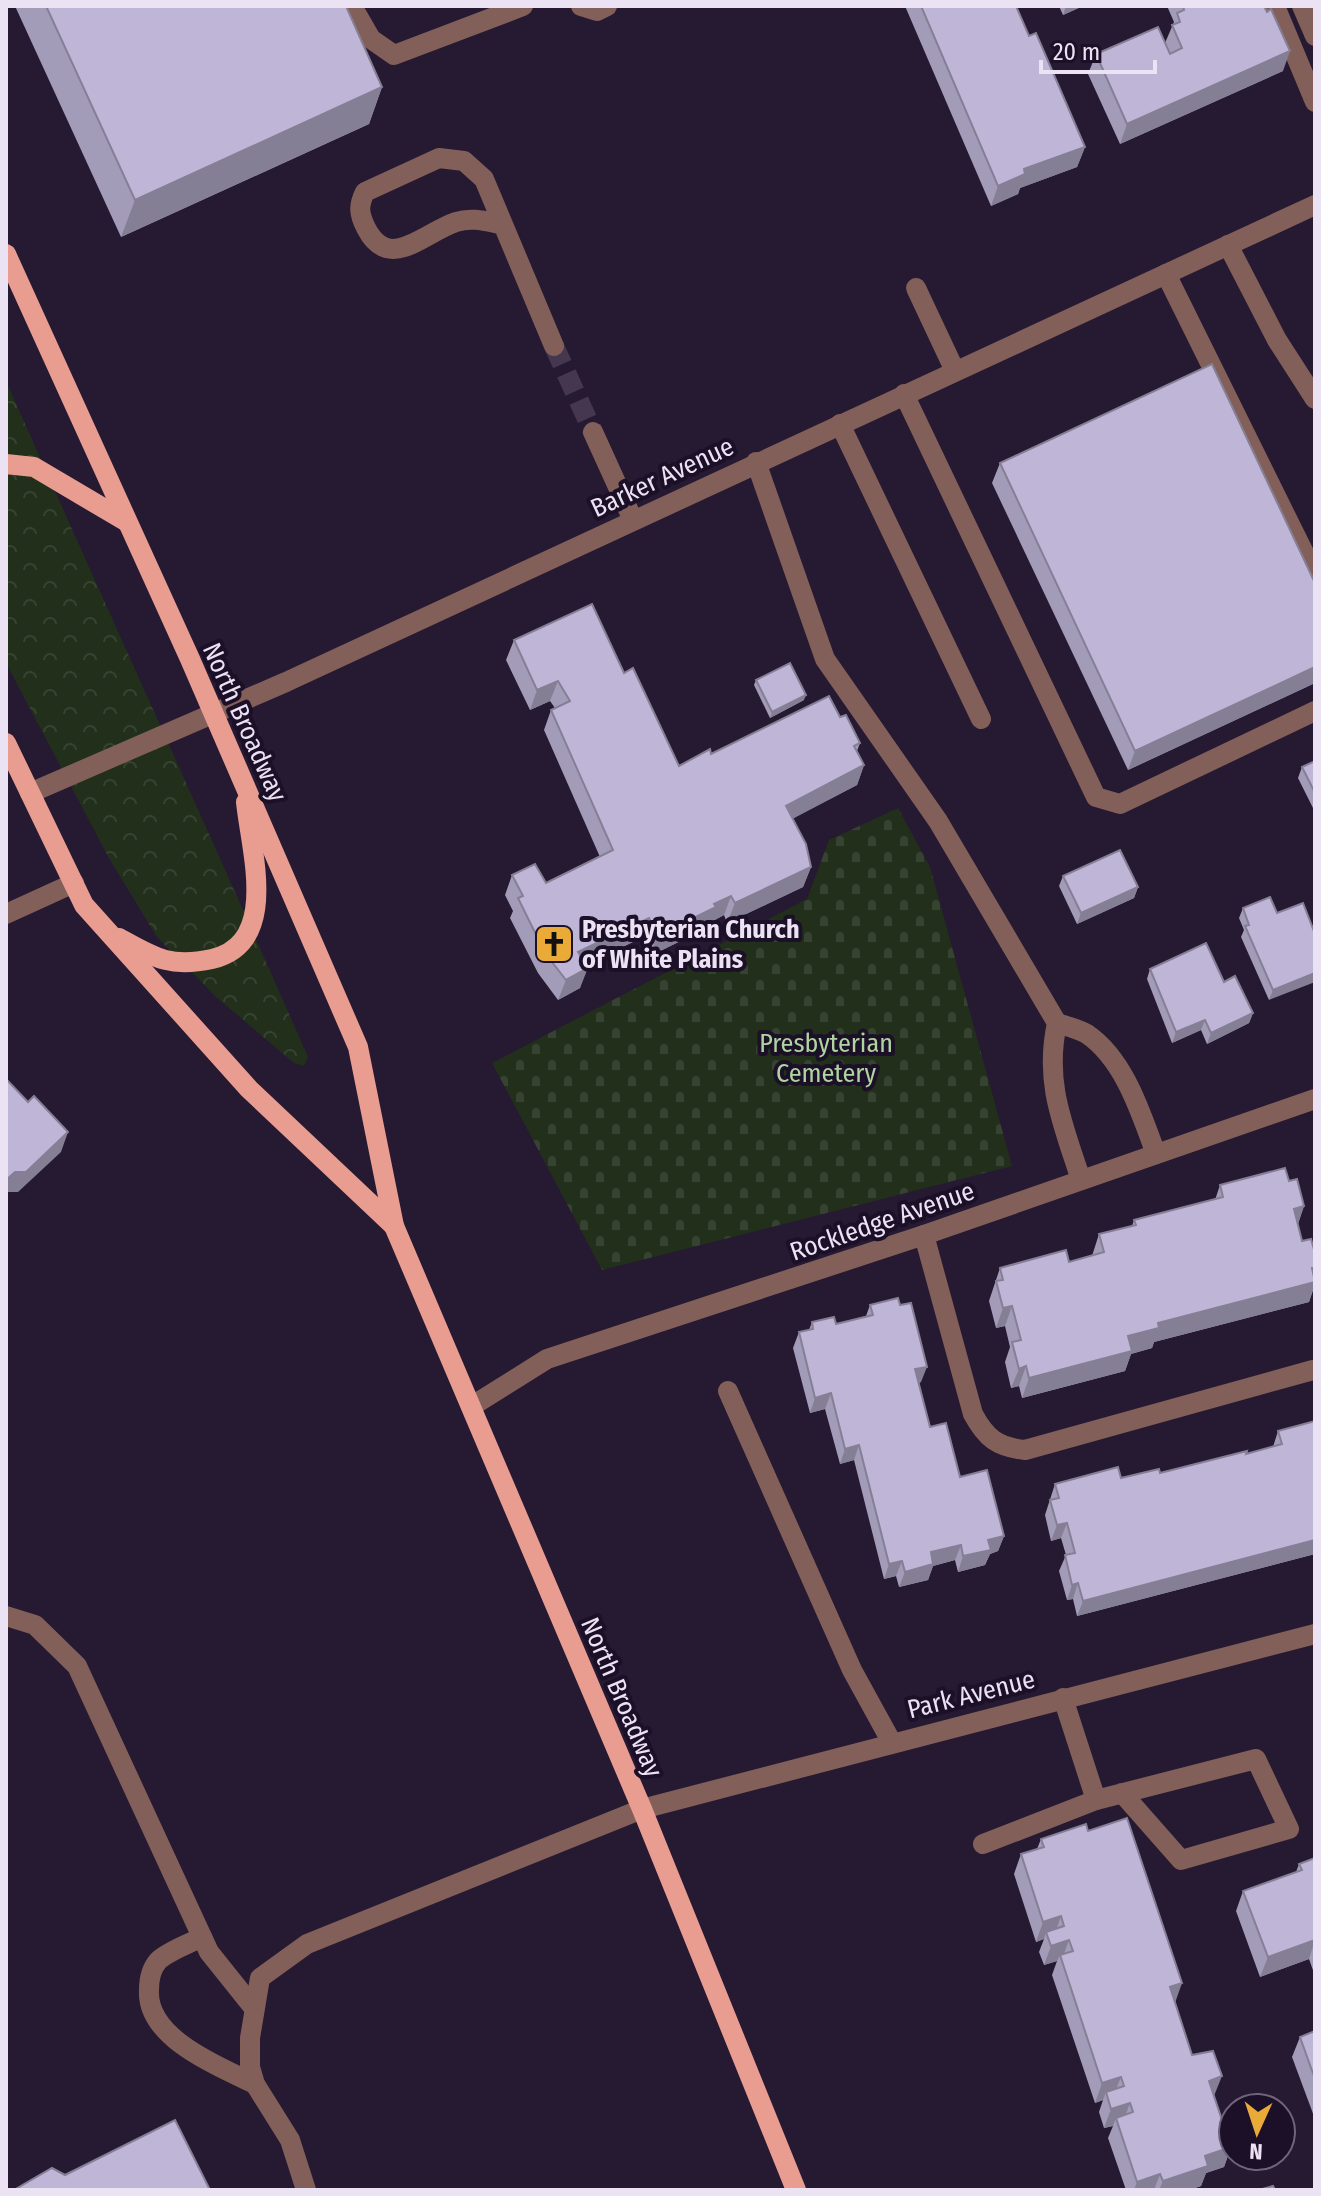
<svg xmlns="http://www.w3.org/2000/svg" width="1321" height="2196" font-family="'Fira Sans Condensed',sans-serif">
  <defs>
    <pattern id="cemetery-stones" width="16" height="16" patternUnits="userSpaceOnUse" patternTransform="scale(2)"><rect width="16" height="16" fill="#212f1b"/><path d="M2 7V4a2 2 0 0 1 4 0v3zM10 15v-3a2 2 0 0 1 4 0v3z" fill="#374332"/></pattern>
    <pattern id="park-crowns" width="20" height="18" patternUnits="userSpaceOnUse" patternTransform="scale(2)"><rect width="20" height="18" fill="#212f1b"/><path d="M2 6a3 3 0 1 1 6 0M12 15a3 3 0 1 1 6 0" fill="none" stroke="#374332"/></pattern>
  </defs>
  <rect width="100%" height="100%" fill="#261932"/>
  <path fill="url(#cemetery-stones)" d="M898,808L930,867L1012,1166L602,1270L492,1063L807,899L829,840Z"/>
  <path fill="url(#park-crowns)" d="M6,381C106,607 209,831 308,1057L304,1066L294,1063L216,997L157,937L110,860L6,663Z"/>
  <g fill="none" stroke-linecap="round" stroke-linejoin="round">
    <path stroke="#44374f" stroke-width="20" stroke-dasharray="20 10" stroke-linecap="butt" d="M554,346L593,432"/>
    <g stroke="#835f59" stroke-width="20">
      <path d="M352,6L371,39L394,55L523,6"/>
      <path d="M581,6L597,11L607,6"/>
      <path d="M1275,6L1315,102"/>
      <path d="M1302,6L1315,36"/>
      <path d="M500,224C485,221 471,217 456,222C423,233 389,273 366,228C359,214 358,206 365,192L439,158L464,161L484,179L554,346"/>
      <path d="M1228,245L1277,340L1315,399"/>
      <path d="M1166,274L1315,575"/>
      <path d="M916,288L955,371"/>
      <path d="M904,394L1096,797L1120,804L1315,711"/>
      <path d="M840,424L981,719"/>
      <path d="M593,432L633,520"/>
      <path d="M756,462L825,659L938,821L1057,1023"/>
      <path d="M30,793L286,682L1315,205"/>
      <path d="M6,914L74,883"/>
      <path d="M1081,1180C1063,1124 1044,1083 1057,1023C1066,1026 1079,1029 1087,1034C1125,1060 1141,1114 1156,1154"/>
      <path d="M924,1235L973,1414C986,1438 997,1447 1025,1450L1313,1370"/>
      <path d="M728,1391L852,1670L891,1741"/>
      <path d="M472,1406L547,1359L924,1235L1315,1099"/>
      <path d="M6,1616L35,1625L77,1666L209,1952L253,2007"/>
      <path d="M1063,1698L1096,1800L1256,1759L1289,1829L1181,1860L1122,1793"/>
      <path d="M983,1844L1096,1800"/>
      <path d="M202,1937C189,1944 168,1951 158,1961C151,1969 149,1981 149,1990C146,2038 219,2067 255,2084"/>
      <path d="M306,2190L290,2140L255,2084L250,2067V2038L260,1978L307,1944L642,1809L1315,1634"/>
    </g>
    <g stroke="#e99d91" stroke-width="20">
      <path d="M6,254L190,659L358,1047L394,1226L642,1809L796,2190"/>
      <path d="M6,464L34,467L127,522"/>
      <path d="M6,743L84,905L249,1089L394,1226"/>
      <path d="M119,938C155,958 170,968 212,959C280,943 251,852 246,802"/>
    </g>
  </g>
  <g fill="#a39cb9">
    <path d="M15,6H346L382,87L369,124L121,237Z"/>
    <path d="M905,6H1016L1029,36L1085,147L1077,167L1020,188L1018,194L991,206Z"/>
    <path d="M1059,6H1083L1063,15Z"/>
    <path d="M1167,6H1264L1283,71L1120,144L1088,74L1096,54L1165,43L1174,22Z"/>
    <path d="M1000,463L1315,583V683L1128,770L992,483Z"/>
    <path d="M514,640L624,673L679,766L711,754L840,717L860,743L857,751L864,765L857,785L793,818L811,867L803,887L727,923L724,915L711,922L709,927L650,956L641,938L586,965L580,988L558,1000L538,973L510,918L513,911L505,895L512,875L546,883L600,857L544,730L551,710L555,708L550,701L530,710L506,660Z"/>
    <path d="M756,680L804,700L770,718L754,685Z"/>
    <path d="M1315,761V812L1298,778L1302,767Z"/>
    <path d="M1063,876L1138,887L1134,898L1077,924L1059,886Z"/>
    <path d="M1243,908L1277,913L1315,934L1269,1000L1241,937L1244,930L1239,918Z"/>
    <path d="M1150,969L1224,982L1253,1013L1249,1023L1207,1044L1201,1030L1172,1043L1147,979Z"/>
    <path d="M1289,1181L1304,1206L1298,1224L1302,1241L1315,1253V1284L1309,1302L1154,1342L1152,1348L1131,1354L1125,1371L1022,1398L1019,1386L1011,1388L1005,1362L1010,1347L1005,1326L996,1328L989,1301L1000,1268L1069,1262L1092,1256L1099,1234L1132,1226L1134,1220L1215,1200L1220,1185Z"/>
    <path d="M870,1305L921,1382L919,1383L930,1427L960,1477L1004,1536L998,1551L990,1554L985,1565L958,1572L955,1560L933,1566L928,1580L899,1587L896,1576L884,1579L854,1460L840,1464L825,1409L810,1413L793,1348L799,1332L809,1330L812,1322L836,1324L866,1316Z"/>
    <path d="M1315,1421V1554L1077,1616L1073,1599L1067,1600L1059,1571L1066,1555L1061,1538L1051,1541L1045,1515L1055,1484L1160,1473L1246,1454L1273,1447L1278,1431Z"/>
    <path d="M1088,1831L1175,2002L1192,2055L1214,2096L1231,2147L1224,2167L1206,2173L1201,2186L1189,2190H1126L1108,2138L1113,2126L1104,2128L1099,2112L1103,2100L1095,2103L1052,1975L1057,1961L1044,1965L1039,1952L1044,1939L1036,1942L1014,1874L1021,1854L1037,1849L1041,1839Z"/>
    <path d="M1315,1858V1976L1309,1959L1260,1977L1236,1911L1243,1891L1296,1872L1299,1864Z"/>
    <path d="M1315,2031V2119L1292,2057L1300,2037Z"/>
  </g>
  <g fill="#857f96">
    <path d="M1066,6H1083L1063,15Z"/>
    <path d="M1290,51L1283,71L1120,144L1127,124Z"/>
    <path d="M382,87L369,124L121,237L135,200Z"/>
    <path d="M1085,147L1077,167L1020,188L1018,194L991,206L998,186L1024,169Z"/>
    <path d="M1315,667V683L1128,770L1135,751Z"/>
    <path d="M558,681L550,701L530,710L537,690Z"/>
    <path d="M806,695L804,700L770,718L772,712Z"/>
    <path d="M864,765L857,785L779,826L786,806Z"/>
    <path d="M811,867L803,887L727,923L735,903Z"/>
    <path d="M1138,887L1134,898L1077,924L1081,913Z"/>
    <path d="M731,896L724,915L711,922L709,927L650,956L657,936Z"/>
    <path d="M649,918L641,938L570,972L578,952Z"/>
    <path d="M588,968L580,988L558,1000L566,980Z"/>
    <path d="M1315,973V982L1269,1000L1273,990Z"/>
    <path d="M1253,1013L1249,1023L1207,1044L1211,1033Z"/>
    <path d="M1205,1020L1201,1030L1172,1043L1176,1032Z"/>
    <path d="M68,1132L61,1152L18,1192H7L6,1193V1180L15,1172Z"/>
    <path d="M1304,1206L1297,1226L1294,1209Z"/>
    <path d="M1315,1268V1276L1313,1283L1315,1282V1284L1309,1302L1154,1342L1152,1348L1131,1354L1125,1371L1022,1398L1029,1378L1158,1323Z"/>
    <path d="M1012,1306L1005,1326L996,1328L1003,1308Z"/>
    <path d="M1026,1366L1019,1386L1011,1388L1019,1369Z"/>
    <path d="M927,1367L921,1382L910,1385L915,1369Z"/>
    <path d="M831,1393L825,1409L810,1413L815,1398Z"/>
    <path d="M859,1445L854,1460L840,1464L845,1449Z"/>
    <path d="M1067,1523L1061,1538L1051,1541L1057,1525Z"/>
    <path d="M1004,1536L998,1551L990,1554L985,1565L958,1572L963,1556L988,1540Z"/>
    <path d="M1315,1540V1554L1077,1616L1083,1601Z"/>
    <path d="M961,1545L955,1560L933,1566L928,1580L899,1587L905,1572L931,1552Z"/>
    <path d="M902,1561L896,1576L884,1579L889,1564Z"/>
    <path d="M1078,1583L1073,1599L1067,1600L1072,1585Z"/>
    <path d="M1061,1916L1054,1936L1046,1932L1044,1939L1036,1942L1043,1922Z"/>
    <path d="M1069,1940L1062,1959L1060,1955L1057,1961L1044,1965L1051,1946Z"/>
    <path d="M1315,1940L1309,1959L1260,1977L1268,1957Z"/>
    <path d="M1182,1983L1175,2003L1170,1987Z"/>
    <path d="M1222,2076L1214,2096L1209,2081Z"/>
    <path d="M1121,2077L1113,2097L1106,2092L1103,2100L1095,2103L1102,2083Z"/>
    <path d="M1130,2103L1123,2122L1116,2118L1113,2126L1104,2128L1111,2109Z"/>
    <path d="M1231,2147L1224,2167L1206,2173L1201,2186L1189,2190H1159L1163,2181L1205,2156Z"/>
    <path d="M1160,2174L1154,2190H1134L1137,2182Z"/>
  </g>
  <g fill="#beb5d7" stroke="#857f96" stroke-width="2">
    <path d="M46,6H346L382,87L135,200Z"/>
    <path d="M921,6H1016L1029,36L1036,33L1085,147L1024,169L1025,174L998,186Z"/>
    <path d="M1183,6H1264L1267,12L1271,9L1290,51L1127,124L1096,54L1158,27L1170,54L1182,48L1172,25L1180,22L1177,13L1184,10Z"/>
    <path d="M1212,364L1315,583V667L1135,751L1000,463Z"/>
    <path d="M592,604L624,673L633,668L679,766L710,749L711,754L829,696L840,717L846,715L860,743L854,746L864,765L786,806L806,844L811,867L735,903L731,896L714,904L716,907L657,936L649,918L578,952L588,968L566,980L545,953L518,898L523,896L512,875L535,864L546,883L613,850L551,710L570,701L558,681L537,690L514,640Z"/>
    <path d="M790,663L806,695L772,712L756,680Z"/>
    <path d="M1315,761V793L1302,767Z"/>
    <path d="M1120,850L1138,887L1081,913L1063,876Z"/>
    <path d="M1270,897L1277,913L1303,903L1315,934V973L1273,990L1245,926L1249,925L1243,908Z"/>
    <path d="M1206,943L1224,982L1235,976L1253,1013L1211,1033L1205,1020L1176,1032L1150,969Z"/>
    <path d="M6,1079L28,1102L34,1096L68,1132L26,1172H15L6,1180Z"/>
    <path d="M1285,1168L1289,1181L1297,1179L1304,1206L1294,1209L1302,1241L1311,1239L1315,1253V1268H1312L1315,1282L1158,1323L1159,1328L1128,1336L1132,1351L1029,1378L1026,1366L1019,1369L1012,1342L1021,1340L1012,1306L1003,1308L996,1281L1003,1280L1000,1268L1066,1250L1069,1262L1104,1252L1099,1234L1136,1225L1134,1220L1223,1197L1220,1185Z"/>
    <path d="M898,1298L900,1305L911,1303L927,1367L915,1369L930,1427L946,1423L960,1477L987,1470L1004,1536L988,1540L991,1550L963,1556L961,1545L931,1552L933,1564L905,1572L902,1561L889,1564L859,1445L845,1449L831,1393L815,1398L799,1332L813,1329L812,1322L834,1317L836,1324L873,1315L870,1305Z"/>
    <path d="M1315,1421V1540L1083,1601L1078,1583L1072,1585L1065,1555L1075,1553L1067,1523L1057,1525L1050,1500L1059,1498L1055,1484L1118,1467L1121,1478L1159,1469L1160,1473L1247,1451L1246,1454L1282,1444L1278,1431Z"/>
    <path d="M1127,1818L1182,1983L1170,1987L1192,2055L1213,2051L1222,2076L1209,2081L1231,2147L1205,2156L1208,2166L1163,2181L1160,2174L1137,2182L1116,2118L1133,2112L1130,2103L1111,2109L1106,2092L1124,2086L1121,2077L1102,2083L1060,1955L1073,1951L1069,1940L1051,1946L1046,1932L1064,1926L1061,1916L1043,1922L1021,1854L1044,1847L1041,1839L1086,1824L1088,1831Z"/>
    <path d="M1315,1858V1940L1268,1957L1243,1891L1302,1870L1299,1864Z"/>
    <path d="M1315,2031V2079L1300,2037Z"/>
    <path d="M175,2120L210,2190H14L52,2168L65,2175Z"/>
    <path d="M1273,2186L1275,2190H1259Z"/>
  </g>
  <defs>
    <symbol id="church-square" viewBox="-11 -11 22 22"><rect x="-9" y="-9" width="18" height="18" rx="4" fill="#e9aa38" stroke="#1c0f28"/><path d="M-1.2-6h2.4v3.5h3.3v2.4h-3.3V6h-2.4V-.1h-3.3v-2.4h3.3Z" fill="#111"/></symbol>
  </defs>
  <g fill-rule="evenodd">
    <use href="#church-square" x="532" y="922" width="44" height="44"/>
  </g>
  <g text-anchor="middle" stroke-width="8" stroke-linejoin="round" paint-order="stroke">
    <g font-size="26" fill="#ebe3f4" stroke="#1c0f28">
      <text transform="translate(662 477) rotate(-25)" y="9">Barker Avenue</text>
      <text transform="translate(245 722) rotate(66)" y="9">North Broadway</text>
      <text transform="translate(882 1221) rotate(-19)" y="9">Rockledge Avenue</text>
      <text transform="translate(971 1694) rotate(-14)" y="9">Park Avenue</text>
      <text transform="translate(622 1697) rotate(67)" y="9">North Broadway</text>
    </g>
    <g font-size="26" font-weight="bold" fill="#ebe3f4" stroke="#1c0f28" text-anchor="start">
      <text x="582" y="938">Presbyterian Church<tspan x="582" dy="30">of White Plains</tspan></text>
    </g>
    <g font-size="26" fill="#afd4a0" stroke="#1c0f28">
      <text x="826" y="1052">Presbyterian<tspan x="826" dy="30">Cemetery</tspan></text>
    </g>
  </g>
  <rect width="1321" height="2196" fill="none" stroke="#ebe3f4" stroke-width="16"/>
  <g transform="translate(1257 2132) rotate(183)"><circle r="38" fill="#1c0f28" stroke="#6f647a" stroke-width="2"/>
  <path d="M0-6L14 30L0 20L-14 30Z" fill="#e9aa38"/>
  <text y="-12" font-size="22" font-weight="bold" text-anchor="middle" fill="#ebe3f4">N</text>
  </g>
  <path d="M1041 60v12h114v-12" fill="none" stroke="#ebe3f4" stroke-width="4"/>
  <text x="1053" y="60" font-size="24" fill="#ebe3f4" stroke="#1c0f28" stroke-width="6" paint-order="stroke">20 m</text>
</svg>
